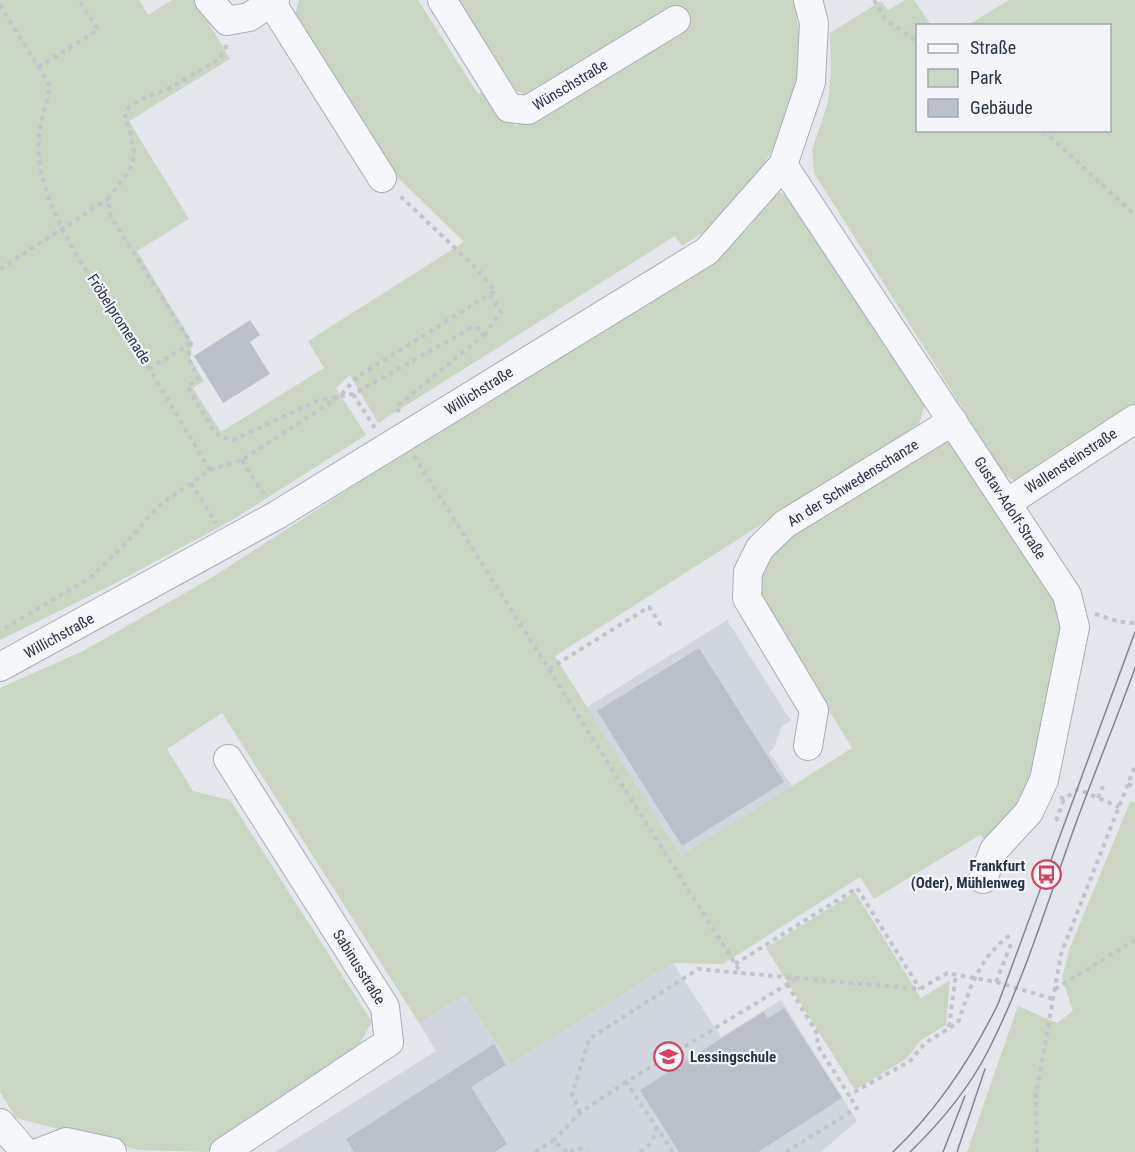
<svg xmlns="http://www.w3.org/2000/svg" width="1135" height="1152" font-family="'Roboto Condensed',sans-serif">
  <rect width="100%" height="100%" fill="#e3e7ec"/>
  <g fill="#d0d6de">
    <path d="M727,620L791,721L782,726L773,749L769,752L792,786L681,856L587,707Z"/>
    <path d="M673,963L721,1037L781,1000L857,1121L821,1152H275L436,1051L419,1023L465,995L510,1064Z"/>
  </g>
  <g fill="#c9d6c3">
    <path d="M0,0H139L148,15L172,0H195L230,59L129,121L189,219L137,251L192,342L190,358L204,381L193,388L221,432L324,368L308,341L464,242L393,173L295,15L299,0H418L478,94L490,88L515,126L685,23L528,96L502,84L451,0H793C815,84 779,160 719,219C709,230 694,238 682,246L675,236L378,423L350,375L336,388L366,435L234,519L110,586L0,640Z"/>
    <path d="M905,0H914L931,25L918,26V130H1110V26L968,25L1009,0H1135V408L1021,480H1013L1004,474L814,173L812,150L828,102L831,72L830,33L881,1L888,10Z"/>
    <path d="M781,192L796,204L925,404L919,424L555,656L681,856L852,748L758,596L760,577L769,553L784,538L939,439L958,446L1065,611L1037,769L1017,815L989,843L980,835L874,899L860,877L723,964L673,963L510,1064L465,995L419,1023L222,713L167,749L193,791L230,800L372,1022L353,1055L207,1152L138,1150L16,1118L0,1092V688L83,651L211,578L366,478L720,256L751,225L773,195Z"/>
    <path d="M1130,802H1135V1152H967L1018,1006L1057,1023L1073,1011L1062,978L1069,950Z"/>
    <path d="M855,892L921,998L950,980L946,1025L921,1040L907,1058L855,1090L766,948Z"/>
  </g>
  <g fill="#b9c0ca">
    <path d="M250,320L260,335L250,342L270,374L223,403L194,356Z"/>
    <path d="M699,648L784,782L682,846L597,711Z"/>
    <path d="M784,1008L842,1098L758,1152H679L640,1090L763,1012L768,1018Z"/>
    <path d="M494,1044L506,1065L471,1087L507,1144L495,1152H354L346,1139Z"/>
  </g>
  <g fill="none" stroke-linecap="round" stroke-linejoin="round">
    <defs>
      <g id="minor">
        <path d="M209,0L227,21L249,17L275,0"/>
        <path d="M442,0L509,108L528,110L676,20"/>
        <path d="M271,2L382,178"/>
        <path d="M783,165L1067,595L1075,627L1044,780L1029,812L994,850L983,879"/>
        <path d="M1007,503L1135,419"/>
        <path d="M0,667L277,515L707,251L783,165L811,82L814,23L808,0"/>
        <path d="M808,746L814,710L747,598L748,572L760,548L785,524L953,421"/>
        <path d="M0,1123L25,1152"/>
        <path d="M40,1152L66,1142L112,1152"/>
        <path d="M224,1152L389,1042L385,1007L228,759"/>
      </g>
    </defs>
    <use href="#minor" stroke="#a7aeb7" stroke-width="30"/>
    <g stroke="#c1c4cb" stroke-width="4" stroke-dasharray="4.5 4.5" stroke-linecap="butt">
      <path d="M874,0L886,20L918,42"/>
      <path d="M0,5L50,86C45,109 36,136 39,158C47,222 93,279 127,333C155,378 182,424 210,470L157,507L127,542L90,578L0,631"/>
      <path d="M227,45L219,59L172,87L142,99L129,107L125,113C126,123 130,131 132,141C139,168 122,178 108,199L111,217L191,343L188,357L198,379L187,386L214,431L221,437L233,440L319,400L353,394L473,327L481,330L483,336L396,407L400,413"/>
      <path d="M38,67L98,30L79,0"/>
      <path d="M1043,130L1135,215"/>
      <path d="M0,269L108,199"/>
      <path d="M484,335L501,312L490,295"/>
      <path d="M149,369L191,343"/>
      <path d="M353,394L375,428"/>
      <path d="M414,456L741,973L920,989L947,973L996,982L1053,999"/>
      <path d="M242,460L264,495"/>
      <path d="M210,470L242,460L340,396L357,377L495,291L477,269L398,194"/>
      <path d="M191,483L216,523"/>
      <path d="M1095,614L1120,622L1135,623"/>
      <path d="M549,669L649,607L662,627"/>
      <path d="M1128,784L1135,787"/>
      <path d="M1060,797L1064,799L1078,789L1119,807"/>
      <path d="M1098,798L1103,786"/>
      <path d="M1056,821L1064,799"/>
      <path d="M735,964L857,888L920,989"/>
      <path d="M996,982L1011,944"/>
      <path d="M787,984L818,1035L817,1045L849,1095L910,1061L925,1043L958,1023C970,988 978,959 1010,935"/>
      <path d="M1055,989L1135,940"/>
      <path d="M949,1027L956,974"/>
      <path d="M580,1113L572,1094L589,1039L698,969L741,973"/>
      <path d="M535,1152L553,1141"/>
      <path d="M567,1152L553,1141L580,1113L626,1082"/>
      <path d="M570,1152C576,1147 581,1147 587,1152"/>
      <path d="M640,1152L651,1143L657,1129"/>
      <path d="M673,1152L626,1082L796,979"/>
      <path d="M786,1152L857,1108L849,1095"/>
      <path d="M1037,1152L1036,1095L1061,954L1135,766"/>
    </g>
    <use href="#minor" stroke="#f6f7fa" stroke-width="28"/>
    <g stroke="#7b8696" stroke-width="1.5">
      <path d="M893,1152C938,1109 971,1059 998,1004L1135,632"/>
      <path d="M910,1152C940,1123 969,1088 988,1051C1023,982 1046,907 1072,834C1092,778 1115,724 1135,668"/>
      <path d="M943,1152L965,1096"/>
      <path d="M957,1152L985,1069"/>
    </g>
  </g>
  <defs>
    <symbol id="bus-ring" viewBox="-11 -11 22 22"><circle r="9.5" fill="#f3f5f9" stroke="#d7415d" stroke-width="1.5"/><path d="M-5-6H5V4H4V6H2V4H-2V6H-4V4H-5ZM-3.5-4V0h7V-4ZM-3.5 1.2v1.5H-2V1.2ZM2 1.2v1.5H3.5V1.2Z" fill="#d7415d"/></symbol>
    <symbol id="school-ring" viewBox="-11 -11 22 22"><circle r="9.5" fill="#f3f5f9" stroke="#d7415d" stroke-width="1.5"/><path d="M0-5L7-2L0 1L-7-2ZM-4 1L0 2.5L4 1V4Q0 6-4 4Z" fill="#d7415d"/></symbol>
  </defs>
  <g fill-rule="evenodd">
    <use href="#bus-ring" x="1030" y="858" width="33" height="33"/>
    <use href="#school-ring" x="652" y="1040" width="33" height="33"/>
  </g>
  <g text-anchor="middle" stroke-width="4.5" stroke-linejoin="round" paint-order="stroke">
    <g font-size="15" fill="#293445" stroke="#f3f5f9">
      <text transform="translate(570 85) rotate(-31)" y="5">Wünschstraße</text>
      <text transform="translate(119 319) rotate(57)" y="5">Fröbelpromenade</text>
      <text transform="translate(479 391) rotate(-32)" y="5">Willichstraße</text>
      <text transform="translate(1071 461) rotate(-33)" y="5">Wallensteinstraße</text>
      <text transform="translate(853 483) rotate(-32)" y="5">An der Schwedenschanze</text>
      <text transform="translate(1010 508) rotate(57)" y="5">Gustav-Adolf-Straße</text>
      <text transform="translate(59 636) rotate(-29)" y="5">Willichstraße</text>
      <text transform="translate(359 967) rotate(58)" y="5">Sabinusstraße</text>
    </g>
    <g font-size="15" font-weight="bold" fill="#293445" stroke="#f3f5f9" text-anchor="end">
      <text x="1025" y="871">Frankfurt<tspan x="1025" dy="17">(Oder), Mühlenweg</tspan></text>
      <text x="690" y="1062" text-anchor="start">Lessingschule</text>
    </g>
  </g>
  <rect x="916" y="24" width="195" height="108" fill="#f3f5f9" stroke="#a2a8b1" stroke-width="1.5"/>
  <rect x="928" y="44" width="30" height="9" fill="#f6f7fa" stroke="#a2a8b1" stroke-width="1.5"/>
  <text x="970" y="54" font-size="18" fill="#293445">Straße</text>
  <rect x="928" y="69" width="30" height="18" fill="#c9d6c3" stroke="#a2a8b1" stroke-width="1.5"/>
  <text x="970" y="84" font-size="18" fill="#293445">Park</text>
  <rect x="928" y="99" width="30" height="18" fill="#b9c0ca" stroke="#a2a8b1" stroke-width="1.5"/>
  <text x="970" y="114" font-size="18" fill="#293445">Gebäude</text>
</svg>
